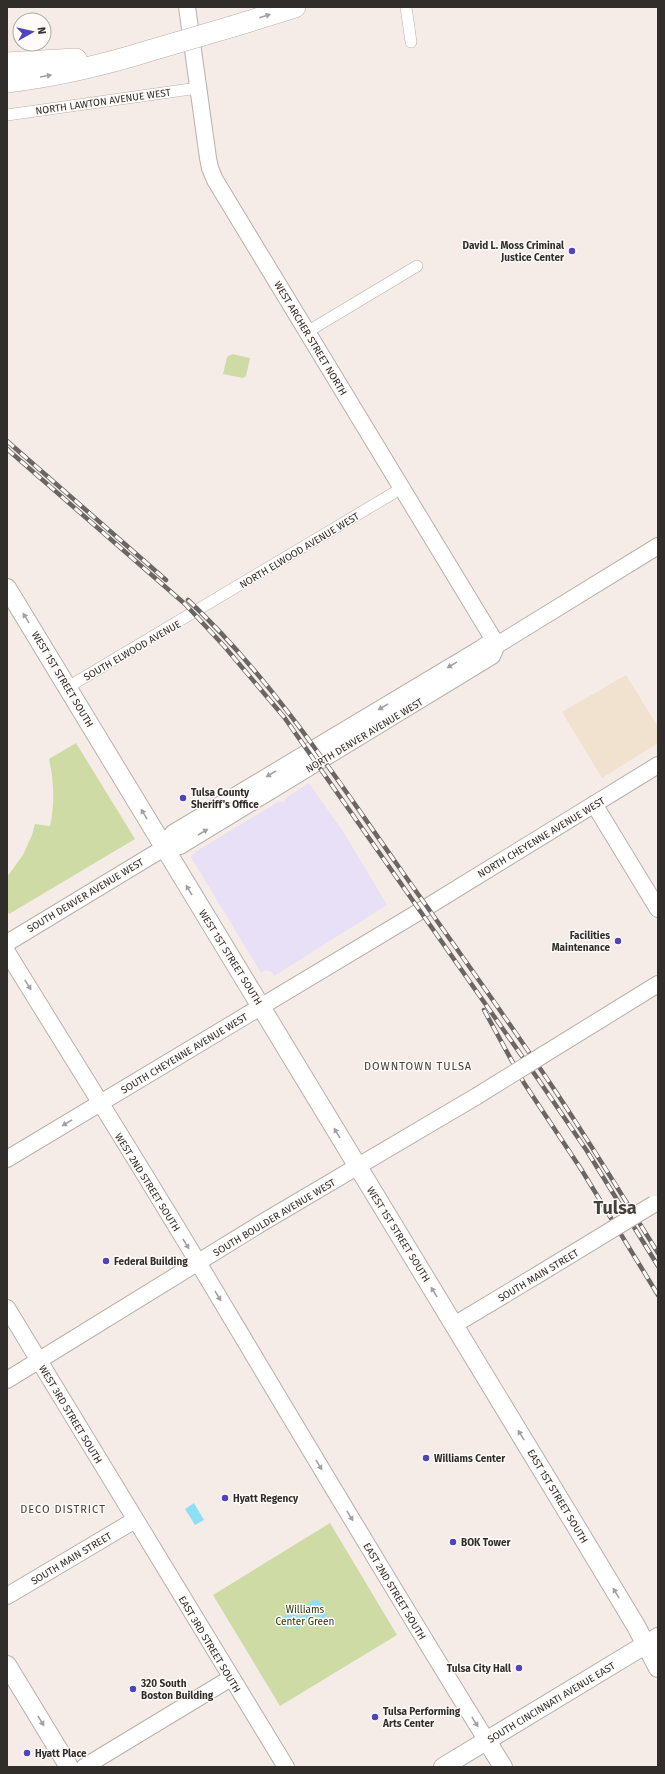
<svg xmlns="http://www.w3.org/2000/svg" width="665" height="1774" font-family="'Fira Sans',sans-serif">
  <rect width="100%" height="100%" fill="#f5ece7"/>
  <path fill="#f1e2cf" d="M626,675L658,727V743L602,778L562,712Z"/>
  <path fill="#e7e0f6" d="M309,783L344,833L387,905L274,976L272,972L266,970L261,973L191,857L195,852L278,802H284L287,797Z"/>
  <g fill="#cedba5">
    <path d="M232,354L250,358L246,376L243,378L223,374L227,357Z"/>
    <path d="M76,743L135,839L9,914L7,911V877L23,855L32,835L35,824L50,826C55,803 54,781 49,759Z"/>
    <path d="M330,1523L397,1635L280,1706L213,1595Z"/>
  </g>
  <g fill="#8ddff3">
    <path d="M194,1503L204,1520L195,1525L185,1509Z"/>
    <path d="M314,1600L320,1601L327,1615L323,1618L315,1616L303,1622L300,1627L297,1629L290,1626L286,1629L280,1619L291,1613L301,1617L305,1615L308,1604Z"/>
  </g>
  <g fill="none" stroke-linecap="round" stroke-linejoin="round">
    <defs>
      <g id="street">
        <path d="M406,7L411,42"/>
        <path d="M7,115L198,88"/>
        <path d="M307,332L417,266"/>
        <path d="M68,687L402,488"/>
      </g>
      <g id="secondary">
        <path d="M187,7L208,158L210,168L215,180L497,645"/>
        <path d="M594,804L658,909"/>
        <path d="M164,848L173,833L480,649L486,645H497"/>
        <path d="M7,943L164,848L180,846L492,656L497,645L658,546"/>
        <path d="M7,952C71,1056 136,1159 199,1264C294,1423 389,1583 487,1741"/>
        <path d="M543,1055L658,984"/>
        <path d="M7,1159L427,907L658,765"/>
        <path d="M7,1308L286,1767"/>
        <path d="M454,1325L539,1274"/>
        <path d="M7,1380L265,1221L477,1096"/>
        <path d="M7,1596L135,1520"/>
        <path d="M84,1767L231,1678"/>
      </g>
      <g id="primary">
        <path d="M7,588L571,1518L636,1626L658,1668"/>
        <path d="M7,1665L69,1767"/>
        <path d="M487,1741L503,1767"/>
        <path d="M443,1767L658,1637"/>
      </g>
      <g id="highway">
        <path d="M234,26L295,7"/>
        <path d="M7,63L76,59"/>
        <path d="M7,82C57,76 104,65 152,50"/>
      </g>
    </defs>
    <use href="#street" stroke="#b8b0ab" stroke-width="12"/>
    <use href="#secondary" stroke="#b8b0ab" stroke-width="18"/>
    <use href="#primary" stroke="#b8b0ab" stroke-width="20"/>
    <use href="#highway" stroke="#b8b0ab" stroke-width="22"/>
    <use href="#street" stroke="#fff" stroke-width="11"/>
    <use href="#secondary" stroke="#fff" stroke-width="16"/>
    <use href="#primary" stroke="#fff" stroke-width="18"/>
    <use href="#highway" stroke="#fff" stroke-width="21"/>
    <defs>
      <g id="rail">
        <path d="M7,441L166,580"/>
        <path d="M7,449L185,604L224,646L284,717L538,1079L587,1151L658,1266"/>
        <path d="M188,600C270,677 332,772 396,863C449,938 503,1013 554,1089C590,1143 624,1198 658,1253"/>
        <path d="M484,1010L524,1083L581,1169L658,1295"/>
      </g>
    </defs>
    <use href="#rail" stroke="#6b6663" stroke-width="4.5"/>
    <use href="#rail" stroke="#fefbf9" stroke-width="3" stroke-dasharray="9" stroke-linecap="butt"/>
    <defs>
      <g id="secondary-bridge">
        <path d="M477,1096L543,1055"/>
        <path d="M539,1274L654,1204"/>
      </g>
      <path id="highway-bridge" d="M152,50L234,26"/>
    </defs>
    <use href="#secondary-bridge" stroke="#b8b0ab" stroke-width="18" stroke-linecap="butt"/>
    <use href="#highway-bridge" stroke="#b8b0ab" stroke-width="22" stroke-linecap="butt"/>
    <use href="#secondary-bridge" stroke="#fff" stroke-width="16"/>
    <use href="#highway-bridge" stroke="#fff" stroke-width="21"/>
  </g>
  <defs><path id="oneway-solid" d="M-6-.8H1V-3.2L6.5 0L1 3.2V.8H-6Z"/></defs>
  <g fill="#a2a0a0">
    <use href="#oneway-solid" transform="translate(265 16) rotate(-17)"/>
    <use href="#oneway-solid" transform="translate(46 76) rotate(-10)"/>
    <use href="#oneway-solid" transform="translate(26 618) rotate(-122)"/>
    <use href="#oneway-solid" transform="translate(452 665) rotate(149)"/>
    <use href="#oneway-solid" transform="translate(383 707) rotate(149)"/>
    <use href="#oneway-solid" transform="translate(271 774) rotate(149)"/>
    <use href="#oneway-solid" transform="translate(144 814) rotate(-121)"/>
    <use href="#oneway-solid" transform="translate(203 832) rotate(-31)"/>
    <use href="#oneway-solid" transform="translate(189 890) rotate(-121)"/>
    <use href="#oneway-solid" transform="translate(28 985) rotate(58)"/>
    <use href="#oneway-solid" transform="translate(67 1123) rotate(149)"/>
    <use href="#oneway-solid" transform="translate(337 1133) rotate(-121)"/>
    <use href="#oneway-solid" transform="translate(186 1244) rotate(58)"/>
    <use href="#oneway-solid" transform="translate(434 1292) rotate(-122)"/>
    <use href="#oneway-solid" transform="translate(218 1296) rotate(59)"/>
    <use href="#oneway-solid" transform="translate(521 1435) rotate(-121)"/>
    <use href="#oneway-solid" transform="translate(319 1465) rotate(59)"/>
    <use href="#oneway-solid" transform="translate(350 1516) rotate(58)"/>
    <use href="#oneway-solid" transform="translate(616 1593) rotate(-121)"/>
    <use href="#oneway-solid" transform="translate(41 1721) rotate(59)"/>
    <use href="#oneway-solid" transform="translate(475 1722) rotate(58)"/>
  </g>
  <g fill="#4e44bb" stroke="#fefbf9" stroke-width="1.5">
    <circle cx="572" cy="251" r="4"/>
    <circle cx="183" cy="798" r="4"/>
    <circle cx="618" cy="941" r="4"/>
    <circle cx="106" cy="1261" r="4"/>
    <circle cx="426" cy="1458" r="4"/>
    <circle cx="225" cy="1498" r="4"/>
    <circle cx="453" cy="1542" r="4"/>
    <circle cx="519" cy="1668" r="4"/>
    <circle cx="133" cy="1689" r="4"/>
    <circle cx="375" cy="1717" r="4"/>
    <circle cx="27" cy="1753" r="4"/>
  </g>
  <g text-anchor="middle" stroke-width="3" stroke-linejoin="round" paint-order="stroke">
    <g font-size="10" fill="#302d2b" stroke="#fefbf9">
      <text transform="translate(103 101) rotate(-8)" y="4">NORTH LAWTON AVENUE WEST</text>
      <text transform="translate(311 338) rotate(59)" y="4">WEST ARCHER STREET NORTH</text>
      <text transform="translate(299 550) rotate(-31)" y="4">NORTH ELWOOD AVENUE WEST</text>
      <text transform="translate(132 650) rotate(-30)" y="4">SOUTH ELWOOD AVENUE</text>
      <text transform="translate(63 679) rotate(59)" y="4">WEST 1ST STREET SOUTH</text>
      <text transform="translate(364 735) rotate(-31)" y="4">NORTH DENVER AVENUE WEST</text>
      <text transform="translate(541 837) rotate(-31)" y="4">NORTH CHEYENNE AVENUE WEST</text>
      <text transform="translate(85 895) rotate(-31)" y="4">SOUTH DENVER AVENUE WEST</text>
      <text transform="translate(231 957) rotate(58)" y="4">WEST 1ST STREET SOUTH</text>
      <text transform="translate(184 1053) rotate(-31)" y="4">SOUTH CHEYENNE AVENUE WEST</text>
      <text transform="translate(148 1182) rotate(58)" y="4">WEST 2ND STREET SOUTH</text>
      <text transform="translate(274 1217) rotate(-31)" y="4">SOUTH BOULDER AVENUE WEST</text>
      <text transform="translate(399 1234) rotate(58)" y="4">WEST 1ST STREET SOUTH</text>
      <text transform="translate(538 1275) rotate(-31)" y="4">SOUTH MAIN STREET</text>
      <text transform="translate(71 1414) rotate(59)" y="4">WEST 3RD STREET SOUTH</text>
      <text transform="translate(558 1496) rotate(59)" y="4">EAST 1ST STREET SOUTH</text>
      <text transform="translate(71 1558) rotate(-31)" y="4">SOUTH MAIN STREET</text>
      <text transform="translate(395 1591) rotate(59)" y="4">EAST 2ND STREET SOUTH</text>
      <text transform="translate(210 1644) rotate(59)" y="4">EAST 3RD STREET SOUTH</text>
      <text transform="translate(551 1702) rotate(-31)" y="4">SOUTH CINCINNATI AVENUE EAST</text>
    </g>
    <g font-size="10" font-weight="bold" fill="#302d2b" stroke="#fefbf9" text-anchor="start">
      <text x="564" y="249" text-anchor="end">David L. Moss Criminal<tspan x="564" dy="12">Justice Center</tspan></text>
      <text x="191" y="796">Tulsa County<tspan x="191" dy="12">Sheriff's Office</tspan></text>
      <text x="610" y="939" text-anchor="end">Facilities<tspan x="610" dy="12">Maintenance</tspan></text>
      <text x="114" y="1265">Federal Building</text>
      <text x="434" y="1462">Williams Center</text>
      <text x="233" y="1502">Hyatt Regency</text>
      <text x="461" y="1546">BOK Tower</text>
      <text x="511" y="1672" text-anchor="end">Tulsa City Hall</text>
      <text x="141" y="1687">320 South<tspan x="141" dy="12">Boston Building</tspan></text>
      <text x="383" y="1715">Tulsa Performing<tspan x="383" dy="12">Arts Center</tspan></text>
      <text x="35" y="1757">Hyatt Place</text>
    </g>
    <g font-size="10" fill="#2e3606" stroke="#fefbf9">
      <text x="305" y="1613">Williams<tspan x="305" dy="12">Center Green</tspan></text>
    </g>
    <g font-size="11" letter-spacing="1" fill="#46403b" stroke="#fefbf9">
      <text x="418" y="1070">DOWNTOWN TULSA</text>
      <text x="63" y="1513">DECO DISTRICT</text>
    </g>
    <g font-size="18" font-weight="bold" fill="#46403b" stroke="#fefbf9">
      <text x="615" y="1214">Tulsa</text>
    </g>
  </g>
  <rect width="665" height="1774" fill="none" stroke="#302d2b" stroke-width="16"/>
  <g transform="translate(32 32) rotate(82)"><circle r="19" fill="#fefbf9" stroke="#aca9a7"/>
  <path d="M0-3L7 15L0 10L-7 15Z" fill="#4e44bb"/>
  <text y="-6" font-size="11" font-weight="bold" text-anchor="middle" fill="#302d2b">N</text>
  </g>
</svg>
